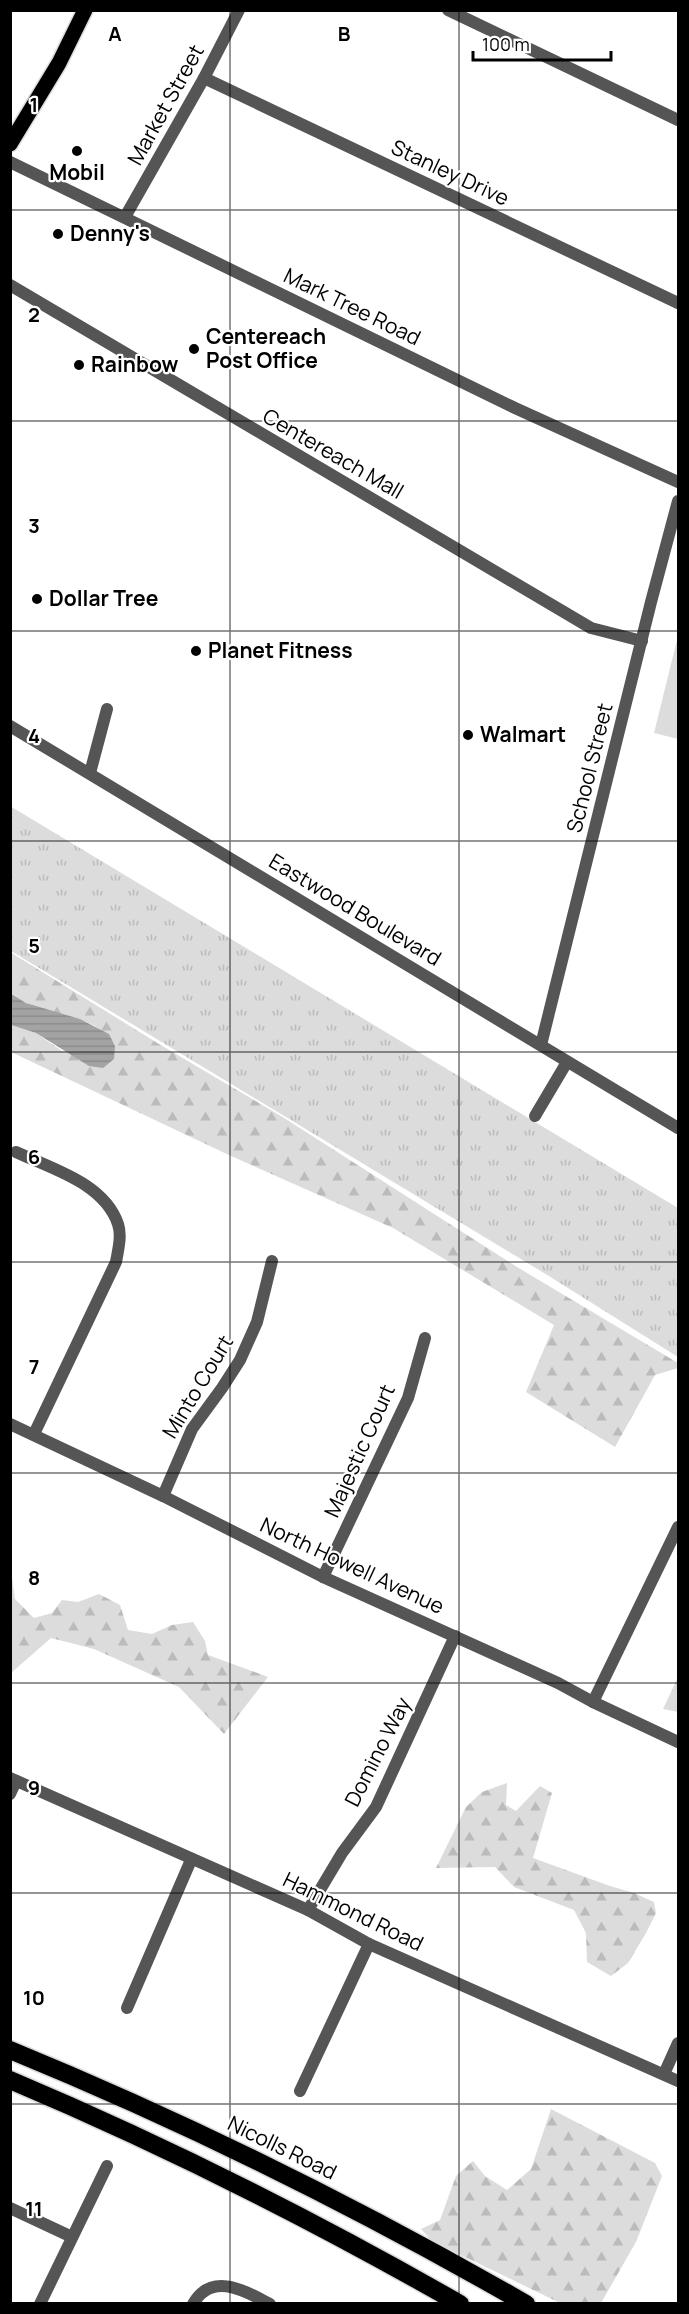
<svg xmlns="http://www.w3.org/2000/svg" width="689" height="2314" font-family="Manrope,sans-serif">
  <defs>
    <pattern id="grass-tufts" width="24" height="20" patternUnits="userSpaceOnUse" patternTransform="scale(1.5)"><rect width="24" height="20" fill="#dcdcdc"/><path d="M3 7l-1-3M5 7V3M7 7l1-3M15 17l-1-3M17 17v-4M19 17l1-3" fill="none" stroke="#bbb"/></pattern>
    <pattern id="forest-firs" width="22" height="20" patternUnits="userSpaceOnUse" patternTransform="scale(1.5)"><rect width="22" height="20" fill="#dcdcdc"/><path d="M5 1l3.5 6h-7zM16 11l3.5 6h-7z" fill="#bbb"/></pattern>
    <pattern id="water-rules" width="6" height="5" patternUnits="userSpaceOnUse" patternTransform="scale(1.5)"><rect width="6" height="5" fill="#a3a3a3"/><path d="M0 2.5h6" fill="none" stroke="#8b8b8b"/></pattern>
  </defs>
  <rect width="100%" height="100%" fill="#fff"/>
  <path fill="url(#grass-tufts)" d="M10,806L678,1208V1357L544,1273L11,951Z"/>
  <g fill="url(#forest-firs)">
    <path d="M10,952L159,1044L281,1116L517,1267L678,1363V1368L655,1375L615,1447L526,1392L554,1325L393,1228L231,1156L11,1052V1025L36,1033L62,1051L115,1046C99,1015 55,1017 27,1003C21,1001 16,996 11,993Z"/>
    <path d="M11,1571L15,1599L34,1618L52,1613L62,1600L78,1602L99,1594L120,1605L128,1630L152,1634L172,1625L193,1622L205,1641L208,1655L268,1677L224,1734L179,1687L94,1649L51,1638L11,1673L12,1608L11,1607Z"/>
    <path d="M678,1677V1712L663,1709Z"/>
    <path d="M507,1783L506,1805L516,1811L540,1786L552,1793L533,1858L610,1886L634,1893L654,1902L656,1913L646,1933L628,1963L611,1976L587,1962L586,1933L574,1910L514,1887L495,1867L436,1868L466,1807L482,1792Z"/>
    <path d="M551,2109L655,2163L662,2176L636,2242L601,2303H560L432,2241L421,2229L440,2220L456,2176L473,2161L485,2176L507,2190L531,2169Z"/>
  </g>
  <path fill="#dcdcdc" d="M678,636V739L654,733Z"/>
  <path fill="url(#water-rules)" d="M10,993L26,1003L80,1019L109,1034L115,1046L114,1059L103,1068L89,1066L36,1033L11,1025Z"/>
  <g fill="none" stroke-linecap="round" stroke-linejoin="round">
    <defs>
      <path id="major" d="M10,144L59,63L85,10"/>
      <g id="highway">
        <path d="M10,2050C188,2123 359,2208 526,2304"/>
        <path d="M10,2080C164,2145 315,2221 460,2304"/>
      </g>
    </defs>
    <use href="#major" stroke="#dbdbdb" stroke-width="18"/>
    <use href="#highway" stroke="#dbdbdb" stroke-width="21"/>
    <g stroke="#555" stroke-width="12">
      <path d="M448,10L678,120"/>
      <path d="M204,78L678,303"/>
      <path d="M10,162L515,408L678,482"/>
      <path d="M125,217L204,78L239,10"/>
      <path d="M10,285L591,628L642,641"/>
      <path d="M10,726L678,1128"/>
      <path d="M90,773L107,709"/>
      <path d="M541,1045L651,602L678,501"/>
      <path d="M535,1116L567,1062"/>
      <path d="M16,1152C52,1169 104,1183 118,1224C122,1236 118,1250 116,1262L34,1434"/>
      <path d="M10,1424L163,1496L323,1577L558,1683L593,1702L678,1742"/>
      <path d="M163,1496L192,1429L222,1388L240,1360L257,1322L272,1261"/>
      <path d="M323,1577L408,1398L425,1338"/>
      <path d="M593,1702L678,1527"/>
      <path d="M10,1778L308,1910L369,1944L678,2081"/>
      <path d="M10,1794L16,1781"/>
      <path d="M308,1910L342,1853L376,1807L455,1636"/>
      <path d="M127,2008L191,1860"/>
      <path d="M664,2074L678,2043"/>
      <path d="M300,2091L369,1944"/>
      <path d="M10,2208L72,2237"/>
      <path d="M40,2304L107,2166"/>
      <path d="M193,2304C212,2271 245,2291 270,2304"/>
    </g>
    <use href="#major" stroke="#000" stroke-width="15"/>
    <use href="#highway" stroke="#000" stroke-width="18"/>
  </g>
  <path fill="none" stroke="#000" stroke-width="1.5" stroke-opacity="0.55" d="M230,10V2304M459,10V2304M10,210H678M10,421H678M10,631H678M10,841H678M10,1052H678M10,1262H678M10,1473H678M10,1683H678M10,1893H678M10,2104H678"/>
  <g fill="#000" stroke="#fff" stroke-width="2">
    <circle cx="77" cy="151" r="6"/>
    <circle cx="58" cy="234" r="6"/>
    <circle cx="194" cy="349" r="6"/>
    <circle cx="79" cy="365" r="6"/>
    <circle cx="37" cy="599" r="6"/>
    <circle cx="196" cy="651" r="6"/>
    <circle cx="468" cy="735" r="6"/>
  </g>
  <g text-anchor="middle" stroke-width="4.5" stroke-linejoin="round" paint-order="stroke">
    <g font-size="21" fill="#000" stroke="#fff">
      <text transform="translate(166 105) rotate(-61)" y="7">Market Street</text>
      <text transform="translate(450 173) rotate(25)" y="7">Stanley Drive</text>
      <text transform="translate(352 307) rotate(26)" y="7">Mark Tree Road</text>
      <text transform="translate(333 454) rotate(30)" y="7">Centereach Mall</text>
      <text transform="translate(590 768) rotate(-76)" y="7">School Street</text>
      <text transform="translate(355 910) rotate(31)" y="7">Eastwood Boulevard</text>
      <text transform="translate(198 1387) rotate(-59)" y="7">Minto Court</text>
      <text transform="translate(360 1451) rotate(-66)" y="7">Majestic Court</text>
      <text transform="translate(352 1566) rotate(25)" y="7">North Howell Avenue</text>
      <text transform="translate(378 1752) rotate(-63)" y="7">Domino Way</text>
      <text transform="translate(353 1912) rotate(26)" y="7">Hammond Road</text>
      <text transform="translate(282 2148) rotate(26)" y="7">Nicolls Road</text>
    </g>
    <g font-size="21" font-weight="bold" fill="#000" stroke="#fff" text-anchor="start">
      <text x="77" y="180" text-anchor="middle">Mobil</text>
      <text x="70" y="241">Denny's</text>
      <text x="206" y="344">Centereach<tspan x="206" dy="24">Post Office</tspan></text>
      <text x="91" y="372">Rainbow</text>
      <text x="49" y="606">Dollar Tree</text>
      <text x="208" y="658">Planet Fitness</text>
      <text x="480" y="742">Walmart</text>
    </g>
  </g>
  <g font-size="20" text-anchor="middle" font-weight="bold" fill="#000" stroke="#fff" stroke-width="4.5" stroke-linejoin="round" paint-order="stroke">
    <text x="115" y="41">A</text>
    <text x="344" y="41">B</text>
    <text x="34" y="112">1</text>
    <text x="34" y="322">2</text>
    <text x="34" y="533">3</text>
    <text x="34" y="743">4</text>
    <text x="34" y="953">5</text>
    <text x="34" y="1164">6</text>
    <text x="34" y="1374">7</text>
    <text x="34" y="1585">8</text>
    <text x="34" y="1795">9</text>
    <text x="34" y="2005">10</text>
    <text x="34" y="2216">11</text>
  </g>
  <rect width="689" height="2314" fill="none" stroke="#000000" stroke-width="24"/>
  <path d="M473 51v9h138v-9" fill="none" stroke="#000000" stroke-width="3"/>
  <text x="482" y="51" font-size="18" fill="#000000" stroke="#ffffff" stroke-width="4.5" paint-order="stroke">100 m</text>
</svg>
